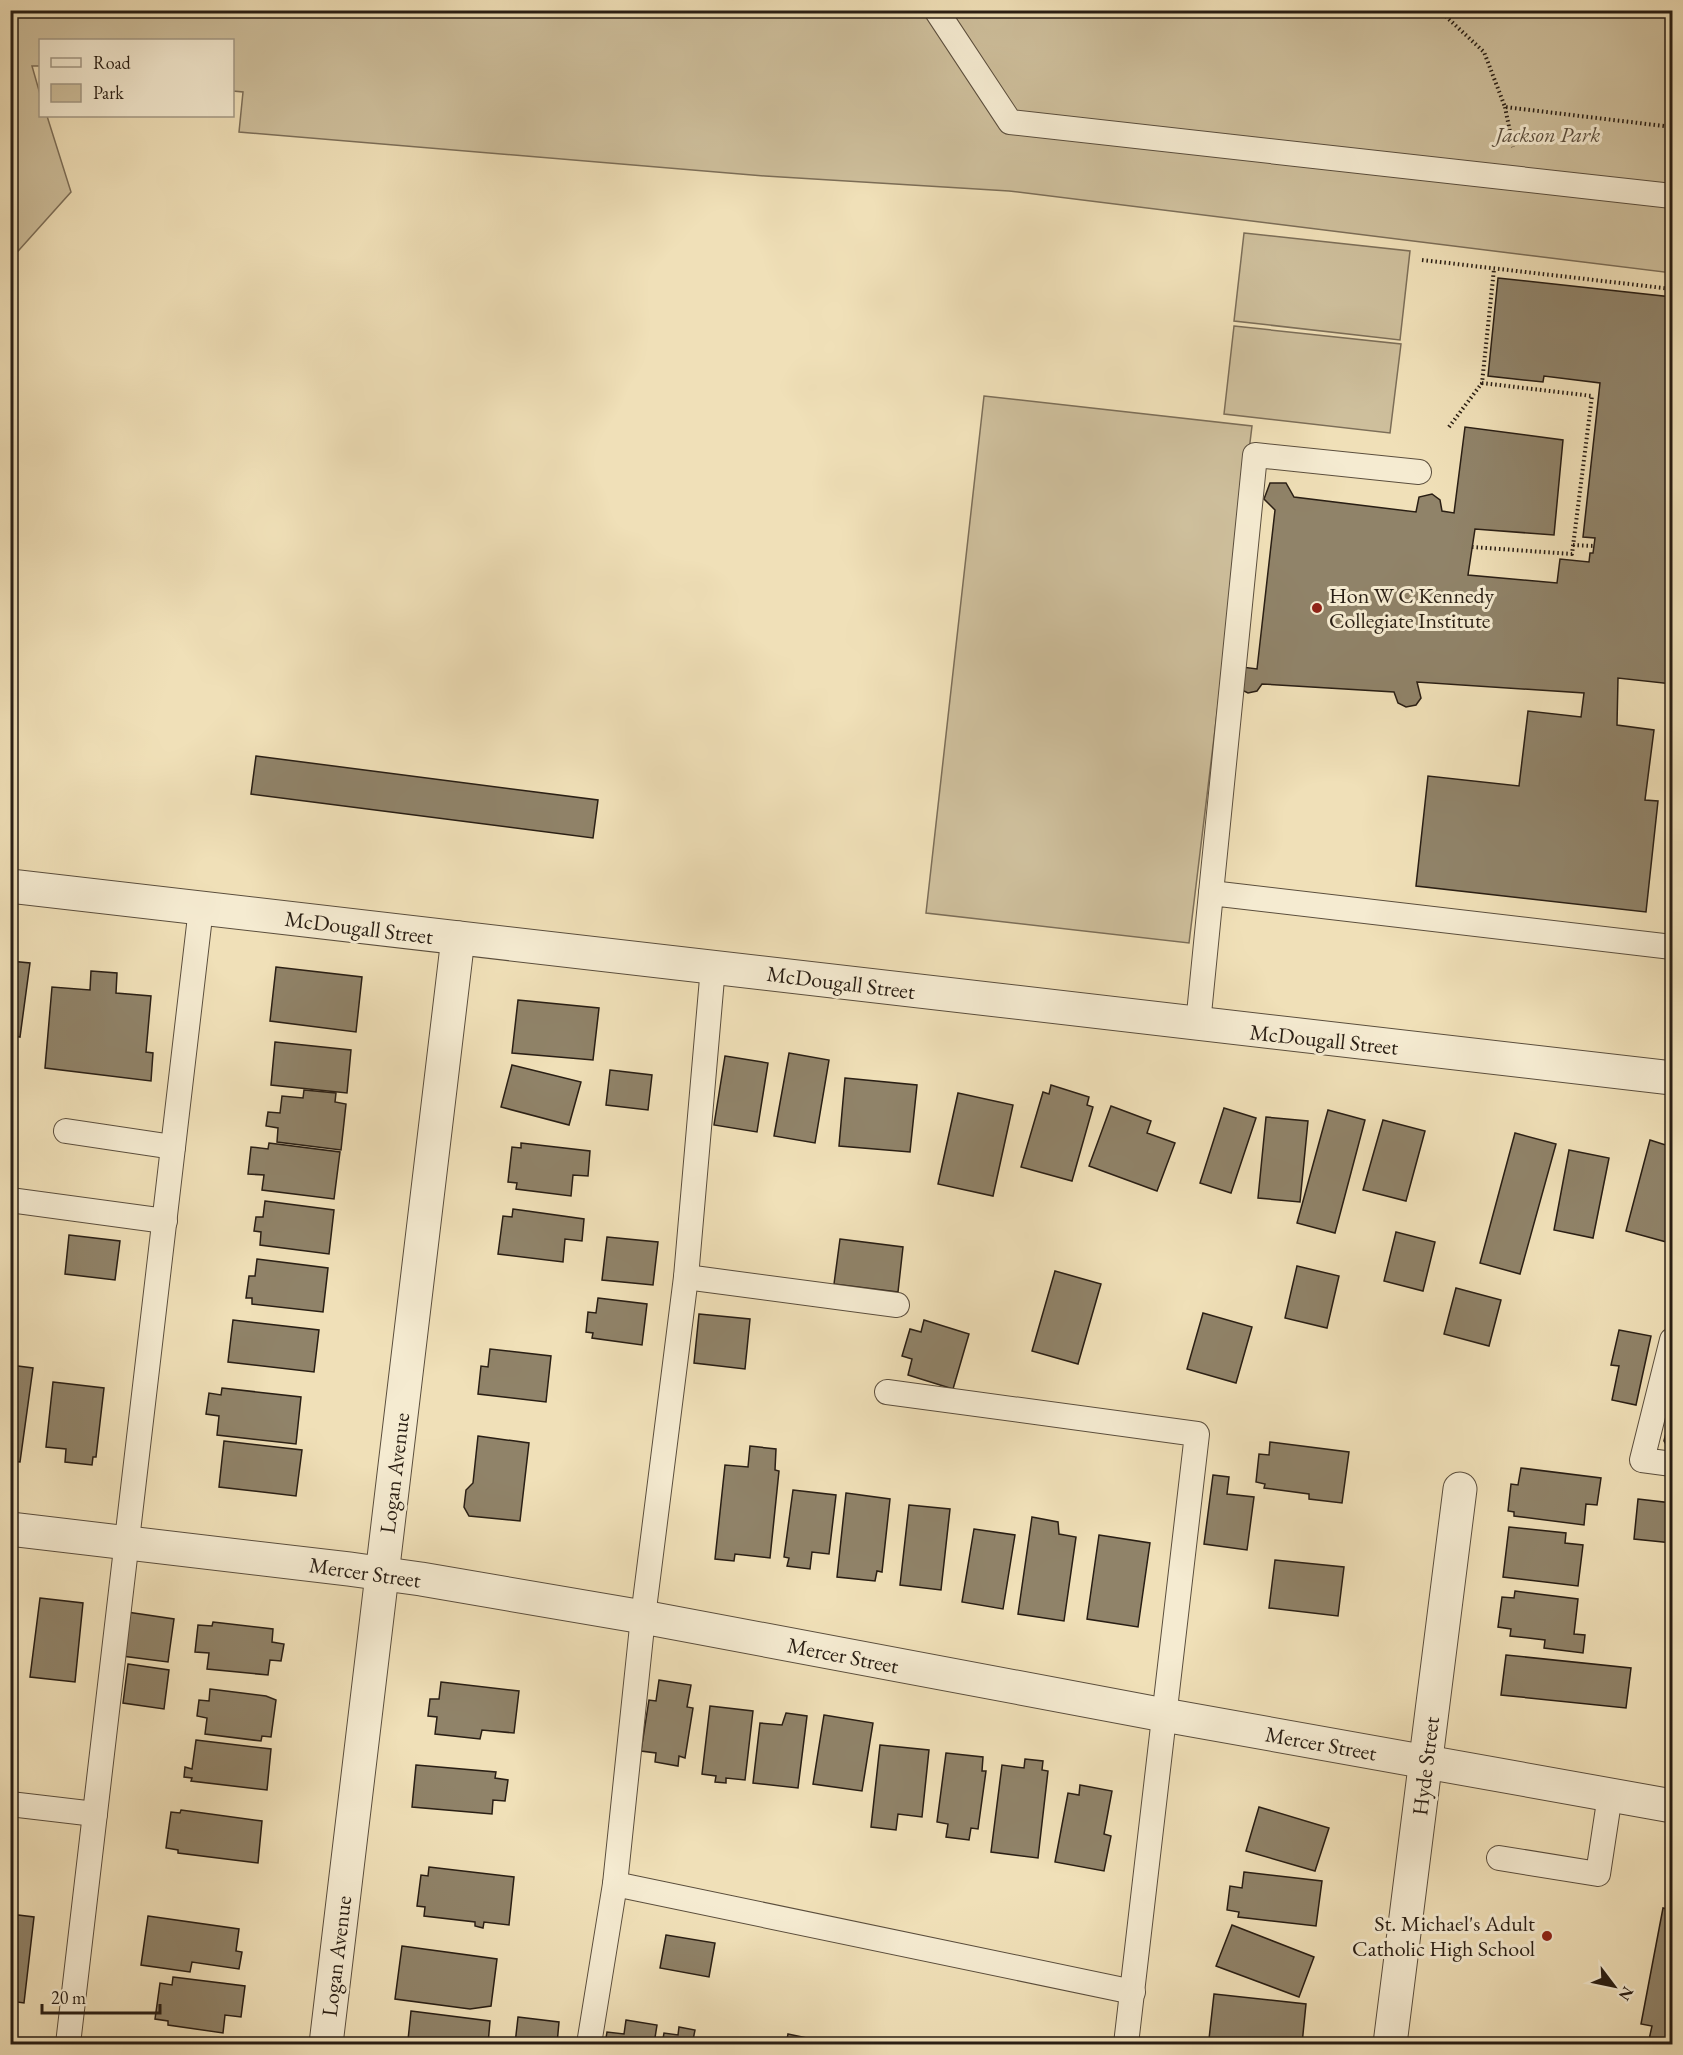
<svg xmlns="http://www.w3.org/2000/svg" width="1683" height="2055" font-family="'EB Garamond',serif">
  <rect width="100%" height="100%" fill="#f0e0b8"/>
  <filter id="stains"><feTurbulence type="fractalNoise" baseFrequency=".00333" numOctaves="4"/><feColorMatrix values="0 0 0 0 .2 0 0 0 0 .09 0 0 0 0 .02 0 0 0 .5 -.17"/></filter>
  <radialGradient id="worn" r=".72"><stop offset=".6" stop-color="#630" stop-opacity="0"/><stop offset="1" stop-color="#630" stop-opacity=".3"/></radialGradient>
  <g fill="#cebf9c" stroke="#7c6e58" stroke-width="1.5">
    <path d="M11,11H1672V273L1009,191L765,176L239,132L243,92L233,91L232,40H40V66H32L40,94V116H47L71,192L11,259Z"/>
    <path d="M1244,233L1410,251L1400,340L1234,321Z"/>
    <path d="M1234,326L1401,344L1390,433L1224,414Z"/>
    <path d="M984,396L1252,426L1189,943L926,913Z"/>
  </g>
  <g fill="#908369" stroke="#291e14" stroke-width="1.5">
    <path d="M1498,278L1672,297V684L1618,678L1617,725L1654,730L1645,800L1658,801L1646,912L1416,886L1428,776L1519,786L1528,711L1581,717L1584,693L1417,682L1421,698L1416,705L1406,707L1398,703L1394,692L1262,684L1257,691L1248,693L1238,688L1242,667L1257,669L1275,510L1264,499L1270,483H1286L1294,497L1416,512L1419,497L1432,494L1440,500L1442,511L1454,513L1465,427L1563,440L1554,535L1475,529L1468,575L1557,583L1560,559L1589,562L1590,553H1593L1595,538L1583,537L1600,383L1544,376L1543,382L1488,376Z"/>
    <path d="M256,756L598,800L593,838L251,794Z"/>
    <path d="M10,961L30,963L20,1037L10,1035Z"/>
    <path d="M276,967L362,977L356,1032L270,1021Z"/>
    <path d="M91,971L117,973L116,993L151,996L146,1052L153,1053L151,1081L45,1068L52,987L90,990Z"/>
    <path d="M518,1000L599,1008L593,1060L512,1053Z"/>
    <path d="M275,1042L351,1050L347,1093L271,1085Z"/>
    <path d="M789,1053L829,1060L815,1143L774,1136Z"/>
    <path d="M725,1056L768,1063L757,1132L714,1125Z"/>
    <path d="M512,1065L581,1082L569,1125L501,1107Z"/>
    <path d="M610,1070L652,1075L648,1110L606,1105Z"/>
    <path d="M845,1078L917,1085L910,1152L839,1146Z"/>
    <path d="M1051,1085L1089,1097L1087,1105L1093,1107L1072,1181L1021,1167L1043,1092L1049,1094Z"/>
    <path d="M304,1090L336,1093L335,1102L346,1104L341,1150L277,1142L278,1128L266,1126L268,1112L280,1113L282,1096L303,1098Z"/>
    <path d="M958,1093L1013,1105L993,1196L938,1184Z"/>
    <path d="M1111,1106L1151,1121L1147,1133L1175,1143L1157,1191L1089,1166Z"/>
    <path d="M1224,1108L1256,1118L1231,1193L1200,1183Z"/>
    <path d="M1328,1110L1365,1120L1335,1233L1297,1223Z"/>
    <path d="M1266,1117L1308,1121L1300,1202L1258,1198Z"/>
    <path d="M1383,1120L1425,1131L1406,1201L1363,1190Z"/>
    <path d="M1515,1133L1556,1144L1520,1274L1480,1263Z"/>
    <path d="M1650,1140L1672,1147V1235L1670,1243L1626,1231Z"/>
    <path d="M269,1143L340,1152L334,1199L262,1190L264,1175L248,1174L251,1147L268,1149Z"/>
    <path d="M521,1143L590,1151L588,1176L573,1175L571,1196L516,1189L517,1183L508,1182L512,1147L521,1148Z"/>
    <path d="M1569,1150L1609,1158L1593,1238L1554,1230Z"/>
    <path d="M265,1201L334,1210L329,1254L260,1245L261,1232L254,1231L256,1217H263Z"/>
    <path d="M513,1209L584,1219L582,1241L565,1239L563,1262L498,1254L503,1216L512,1217Z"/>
    <path d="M1396,1232L1435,1242L1423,1291L1384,1281Z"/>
    <path d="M69,1235L120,1241L115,1280L65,1274Z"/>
    <path d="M607,1237L658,1242L653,1285L602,1280Z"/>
    <path d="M840,1239L903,1247L898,1292L834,1284Z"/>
    <path d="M257,1259L328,1268L323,1312L252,1304V1298H246L249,1276H255Z"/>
    <path d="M1297,1266L1339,1276L1327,1328L1285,1318Z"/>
    <path d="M1055,1271L1101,1284L1078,1364L1032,1351Z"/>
    <path d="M1456,1288L1501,1300L1489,1346L1444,1334Z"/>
    <path d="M598,1298L647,1304L642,1345L592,1338L593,1333L586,1332L588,1312L596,1313Z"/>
    <path d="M1203,1313L1252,1327L1236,1383L1187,1369Z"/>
    <path d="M699,1314L750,1319L745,1369L694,1363Z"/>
    <path d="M233,1320L319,1330L314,1372L228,1362Z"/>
    <path d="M924,1320L969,1334L953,1389L908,1375L912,1359L902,1356L910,1329L921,1332Z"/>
    <path d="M1619,1330L1651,1336L1636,1405L1612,1400L1619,1366L1611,1365Z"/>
    <path d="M490,1349L551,1356L546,1402L478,1394L481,1366L488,1367Z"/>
    <path d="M10,1365L33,1368L20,1462L10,1461Z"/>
    <path d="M53,1382L104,1388L96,1457H93L92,1465L65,1462L66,1449L46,1447Z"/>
    <path d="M222,1388L301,1397L296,1444L217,1435L219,1416L206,1414L209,1393L221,1395Z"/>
    <path d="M1672,1409V1455L1664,1441Z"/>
    <path d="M478,1436L529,1443L520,1521L469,1516L464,1507L466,1490L473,1483Z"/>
    <path d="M224,1441L302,1450L296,1496L219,1487Z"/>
    <path d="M1270,1442L1349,1452L1342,1503L1309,1499V1494L1264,1488L1265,1484L1256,1482L1259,1454L1269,1455Z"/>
    <path d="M750,1446L776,1449L775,1470L779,1471L770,1558L735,1554L734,1561L715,1559L725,1465L748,1467Z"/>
    <path d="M1521,1468L1601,1478L1597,1505L1586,1504L1584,1525L1514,1516V1512L1508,1511L1511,1484L1518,1485Z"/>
    <path d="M1213,1475L1229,1477L1227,1494L1254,1497L1247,1550L1204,1544Z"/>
    <path d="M793,1490L836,1495L829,1554L812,1552L810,1569L787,1566L789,1558L784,1557Z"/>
    <path d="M846,1493L890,1499L882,1572L877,1571L875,1581L837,1577Z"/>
    <path d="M1638,1499L1672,1503V1543L1634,1539Z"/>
    <path d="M909,1505L950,1509L941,1590L900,1585Z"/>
    <path d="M1032,1517L1058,1522L1059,1534L1076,1537L1064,1621L1018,1614Z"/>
    <path d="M1509,1527L1566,1533L1565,1543L1583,1545L1578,1586L1503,1577Z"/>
    <path d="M974,1529L1015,1535L1003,1609L962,1602Z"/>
    <path d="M1099,1535L1150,1543L1138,1627L1087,1619Z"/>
    <path d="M1275,1560L1344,1567L1338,1616L1269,1608Z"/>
    <path d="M1515,1591L1578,1599L1574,1634L1585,1635L1583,1653L1544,1648L1545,1640L1510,1636L1511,1629L1498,1627L1502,1597L1514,1598Z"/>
    <path d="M40,1598L83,1603L75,1682L30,1677Z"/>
    <path d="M10,1609L17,1610L11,1667H10Z"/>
    <path d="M127,1612L174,1619L168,1662L122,1656Z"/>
    <path d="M213,1622L273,1629L272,1642L284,1644L281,1661L270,1660L268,1675L207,1669L209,1653L195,1652L198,1625L212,1626Z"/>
    <path d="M1506,1655L1631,1668L1626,1708L1501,1695Z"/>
    <path d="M128,1664L169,1670L164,1709L123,1703Z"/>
    <path d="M659,1680L691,1685L687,1707L693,1708L685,1758L679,1756L678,1766L655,1762L656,1753L641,1751L649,1700L656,1701Z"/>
    <path d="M441,1682L519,1691L514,1733L482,1730L480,1739L435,1734L437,1717L428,1716L430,1699H439Z"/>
    <path d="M210,1689L266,1696L276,1700L271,1737L262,1736L261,1741L205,1734L207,1718L197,1716L199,1700L209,1701Z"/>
    <path d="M710,1706L753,1711L745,1780L726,1778V1783L715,1782L716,1776L702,1774Z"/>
    <path d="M786,1713L807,1716L798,1788L753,1783L760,1723L782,1725Z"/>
    <path d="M824,1715L873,1723L862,1791L813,1784Z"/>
    <path d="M196,1740L271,1749L267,1790L191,1781L192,1778L184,1777L185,1767L192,1769Z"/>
    <path d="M880,1745L929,1750L922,1817L898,1814L896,1830L871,1827Z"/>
    <path d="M946,1753L983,1757L982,1771H986L978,1829L971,1828L969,1840L946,1837L948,1824L937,1822Z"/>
    <path d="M1025,1759L1043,1761L1042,1770L1048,1771L1038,1858L991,1852L1002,1765L1024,1768Z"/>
    <path d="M416,1765L496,1772L495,1778L508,1780L505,1801L493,1800L492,1814L412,1807Z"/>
    <path d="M1080,1785L1112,1791L1104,1834L1111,1836L1104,1871L1055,1862L1068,1793L1079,1795Z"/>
    <path d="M1259,1807L1329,1828L1315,1871L1246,1851Z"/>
    <path d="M181,1810L262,1821L258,1863L178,1853V1850L166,1848L171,1812L180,1813Z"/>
    <path d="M429,1867L514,1877L509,1925L484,1922L483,1928L475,1926V1922L424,1916L425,1907L417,1906L421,1875L428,1876Z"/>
    <path d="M1244,1872L1322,1881L1316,1926L1238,1917L1239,1912L1227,1910L1230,1886L1242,1888Z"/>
    <path d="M1672,1902V2044H1648L1652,2026L1641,2024L1663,1908L1671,1910Z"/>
    <path d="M10,1914L34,1917L24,2003L10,2001Z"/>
    <path d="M148,1916L239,1929L236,1951L242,1952L239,1969L192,1962L190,1972L141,1965Z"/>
    <path d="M1232,1925L1314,1957L1299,1997L1216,1966Z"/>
    <path d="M666,1935L715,1943L709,1977L660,1968Z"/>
    <path d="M402,1946L497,1959L491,2006L470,2009L395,1999Z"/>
    <path d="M173,1977L245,1986L241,2017L225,2015L223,2033L168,2025V2021L155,2019L160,1983L172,1985Z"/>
    <path d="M1214,1994L1306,2004L1302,2044H1264L1209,2039Z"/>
    <path d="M411,2011L490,2021L488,2044H396L397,2038L408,2040Z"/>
    <path d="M518,2017L559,2022L557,2044H515Z"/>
    <path d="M626,2020L657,2025L654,2044H605L607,2032L624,2034Z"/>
    <path d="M679,2027L695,2030L693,2040L709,2044H662L664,2033L678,2035Z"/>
    <path d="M788,2034L812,2039L811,2044H786Z"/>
  </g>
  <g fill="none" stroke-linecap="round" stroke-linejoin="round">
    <defs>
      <g id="service">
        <path d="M936,10L1010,122L1672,196"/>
        <path d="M1211,893L1255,455L1419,472"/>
        <path d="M1198,1024L1211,893L1672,947"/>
        <path d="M66,1131L173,1147"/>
        <path d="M10,1200L165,1221"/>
        <path d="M686,1277L897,1305"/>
        <path d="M1672,1340L1642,1460L1672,1464"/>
        <path d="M887,1392L1197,1434L1126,2044"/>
        <path d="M10,1804L95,1814"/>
        <path d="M1499,1858L1598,1874L1610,1795"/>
        <path d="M615,1884L1133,1992"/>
        <path d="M68,2044L201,908"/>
        <path d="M589,2044L615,1884L643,1617L686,1277L713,967"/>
      </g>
      <g id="minor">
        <path d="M10,1529L349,1569L421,1579L643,1617L1164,1715L1672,1806"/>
        <path d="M326,2044L458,938"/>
        <path d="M1390,2044L1460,1489"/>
      </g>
      <path id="tertiary" d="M10,886L1672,1078"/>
    </defs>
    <use href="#service" stroke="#5b4e3d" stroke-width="26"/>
    <use href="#minor" stroke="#5b4e3d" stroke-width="35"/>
    <use href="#tertiary" stroke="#5b4e3d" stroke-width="35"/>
    <g stroke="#291e14" stroke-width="4" stroke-dasharray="1.5 3" stroke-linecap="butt">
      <path d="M1439,10L1484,52L1505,107L1672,127"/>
      <path d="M1505,107L1513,147"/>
      <path d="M1422,260L1672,289"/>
      <path d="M1449,427L1482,383"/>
      <path d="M1573,545L1594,546"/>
      <path d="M1472,547L1572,554L1592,396L1482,383L1494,269"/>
    </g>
    <use href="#service" stroke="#f5ebd1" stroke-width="24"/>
    <use href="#minor" stroke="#f5ebd1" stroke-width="33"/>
    <use href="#tertiary" stroke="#f5ebd1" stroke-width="33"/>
  </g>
  <g fill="#8f2418" stroke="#f5ebd1" stroke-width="2">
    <circle cx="1317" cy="608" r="6"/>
    <circle cx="1547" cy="1936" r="6"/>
  </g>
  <g text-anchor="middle" stroke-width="6" stroke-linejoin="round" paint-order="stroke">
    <g font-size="22" font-style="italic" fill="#5b4e3d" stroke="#f5ebd1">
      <text x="1548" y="142">Jackson Park</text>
    </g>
    <g font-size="22" fill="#291e14" stroke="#f5ebd1" text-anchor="start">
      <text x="1329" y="603">Hon W C Kennedy<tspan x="1329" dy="25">Collegiate Institute</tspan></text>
      <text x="1535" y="1931" text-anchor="end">St. Michael's Adult<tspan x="1535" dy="25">Catholic High School</tspan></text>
    </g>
    <g font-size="22" fill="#291e14" stroke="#f5ebd1">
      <text transform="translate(359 927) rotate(7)" y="8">McDougall Street</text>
      <text transform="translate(841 982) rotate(7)" y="8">McDougall Street</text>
      <text transform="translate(1324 1039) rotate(6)" y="8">McDougall Street</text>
      <text transform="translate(394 1473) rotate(-83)" y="8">Logan Avenue</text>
      <text transform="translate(365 1572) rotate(8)" y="8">Mercer Street</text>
      <text transform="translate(843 1655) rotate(11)" y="8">Mercer Street</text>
      <text transform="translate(1321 1743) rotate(10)" y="8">Mercer Street</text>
      <text transform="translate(1425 1766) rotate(-83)" y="8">Hyde Street</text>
      <text transform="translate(336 1956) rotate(-83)" y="8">Logan Avenue</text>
    </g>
  </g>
  <rect width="1683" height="2055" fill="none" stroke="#f0e0b8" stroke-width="36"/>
  <rect x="12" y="12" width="1659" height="2031" fill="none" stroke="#291e14" stroke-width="3"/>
  <rect x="18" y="18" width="1647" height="2019" fill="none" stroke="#291e14" stroke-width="1.5"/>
  <rect x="39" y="39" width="195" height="78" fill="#f5ebd1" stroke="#a39985" stroke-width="1.5"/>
  <rect x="51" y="58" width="30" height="9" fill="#f5ebd1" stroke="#a39985" stroke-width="1.5"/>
  <text x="93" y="69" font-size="18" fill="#291e14">Road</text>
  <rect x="51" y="84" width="30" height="18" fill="#cebf9c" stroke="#a39985" stroke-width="1.5"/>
  <text x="93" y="99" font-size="18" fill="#291e14">Park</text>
  <g transform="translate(1614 1986) rotate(122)" stroke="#f5ebd1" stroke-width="4.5" paint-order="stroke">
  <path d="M0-4.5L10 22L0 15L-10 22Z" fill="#291e14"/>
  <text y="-9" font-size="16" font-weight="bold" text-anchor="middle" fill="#291e14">N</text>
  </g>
  <path d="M42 2004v9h118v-9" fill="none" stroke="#291e14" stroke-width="3"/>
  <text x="51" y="2004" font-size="18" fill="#291e14" stroke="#f5ebd1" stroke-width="4.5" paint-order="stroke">20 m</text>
  <rect width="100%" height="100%" filter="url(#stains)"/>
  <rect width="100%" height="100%" fill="url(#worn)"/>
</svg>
